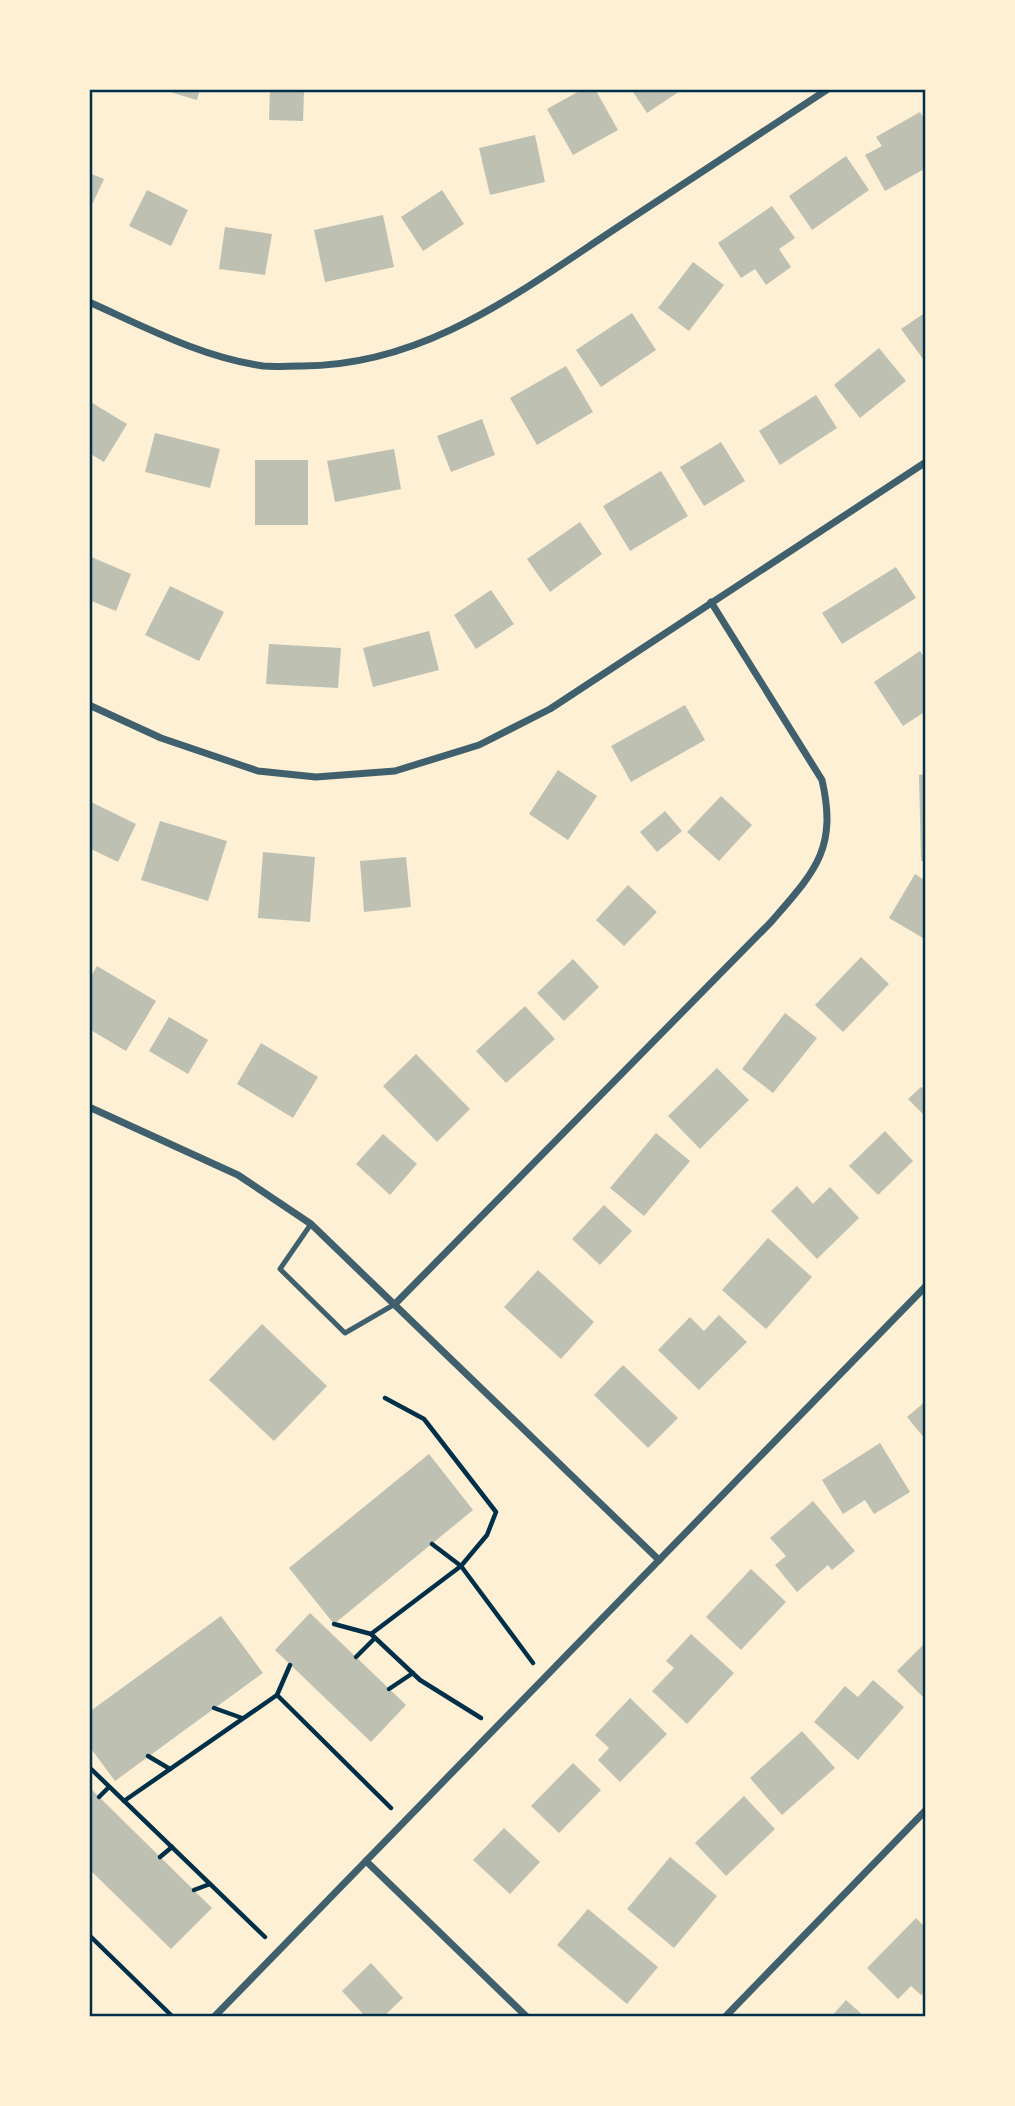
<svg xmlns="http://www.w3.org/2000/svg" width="1015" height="2106" font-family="Quicksand,sans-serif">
  <rect width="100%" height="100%" fill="#fdf0d5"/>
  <g fill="#bec0b2">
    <path d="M160,89H200L197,100Z"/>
    <path d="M270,89H304L303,121L269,120Z"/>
    <path d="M583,89H595L618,130L573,155L547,109Z"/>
    <path d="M631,89H683L647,113Z"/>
    <path d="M920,112L926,122V168L885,191L865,155L882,146L876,137Z"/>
    <path d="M535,135L545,182L490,195L479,148Z"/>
    <path d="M846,156L869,190L812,230L789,196Z"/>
    <path d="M89,173L104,179L89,211Z"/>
    <path d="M147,190L188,210L171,246L129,226Z"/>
    <path d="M442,190L464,224L423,251L401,217Z"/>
    <path d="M772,206L795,238L779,249L791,267L766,285L755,269L741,278L718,243Z"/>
    <path d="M383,215L394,267L325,282L314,230Z"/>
    <path d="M225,227L272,234L265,275L219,269Z"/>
    <path d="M693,262L724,285L689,331L658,308Z"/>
    <path d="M926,312V363L901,329Z"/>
    <path d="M632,313L656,350L601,387L576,350Z"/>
    <path d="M879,348L906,381L860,418L834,385Z"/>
    <path d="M566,366L593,412L537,445L510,398Z"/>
    <path d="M816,395L837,428L780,465L759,431Z"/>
    <path d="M89,401L127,424L104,462L89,453Z"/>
    <path d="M482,419L495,455L451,472L437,436Z"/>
    <path d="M155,433L220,449L210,488L145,472Z"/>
    <path d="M721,442L745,481L704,506L680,467Z"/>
    <path d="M394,449L401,489L335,502L327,461Z"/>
    <rect x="255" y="460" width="53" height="65"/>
    <path d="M661,471L688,516L630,551L603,506Z"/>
    <path d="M580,522L602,554L550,592L527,559Z"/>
    <path d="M89,556L131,574L116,611L89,600Z"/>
    <path d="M896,567L916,598L842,644L822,613Z"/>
    <path d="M170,586L224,612L199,661L145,635Z"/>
    <path d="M491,590L514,624L476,649L454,615Z"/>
    <path d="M429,631L439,670L373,687L363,648Z"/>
    <path d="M269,644L341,648L338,688L266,684Z"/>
    <path d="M920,651L926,660V711L903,726L874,682Z"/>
    <path d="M685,705L705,740L631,782L611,746Z"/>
    <path d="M558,770L597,796L568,840L529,814Z"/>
    <path d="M926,774V861H921L919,775Z"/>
    <path d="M721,796L752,825L719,861L687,832Z"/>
    <path d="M89,801L136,824L118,862L89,848Z"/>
    <path d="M665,811L682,831L657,852L640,832Z"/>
    <path d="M160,821L227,841L208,901L141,880Z"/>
    <path d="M263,852L315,857L310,922L258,918Z"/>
    <path d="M406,857L411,907L364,912L360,861Z"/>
    <path d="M915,874L926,881V933L923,938L889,918Z"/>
    <path d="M628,885L657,912L624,946L596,920Z"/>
    <path d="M861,957L889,984L843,1032L815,1005Z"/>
    <path d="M573,959L599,987L564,1021L537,993Z"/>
    <path d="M97,966L156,1001L126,1051L89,1029V980Z"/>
    <path d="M525,1006L555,1039L506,1083L476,1051Z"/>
    <path d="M785,1013L817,1038L773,1093L742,1069Z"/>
    <path d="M169,1017L208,1040L188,1074L149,1051Z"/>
    <path d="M261,1043L318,1077L293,1118L237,1084Z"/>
    <path d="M416,1054L470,1109L437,1142L383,1086Z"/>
    <path d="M717,1068L749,1100L700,1149L668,1116Z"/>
    <path d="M921,1087L926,1091V1117L908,1099Z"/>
    <path d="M885,1131L913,1161L878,1195L849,1166Z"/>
    <path d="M656,1133L690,1161L644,1216L610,1188Z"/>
    <path d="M383,1134L417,1164L390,1195L356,1164Z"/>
    <path d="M797,1186L813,1204L830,1187L859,1218L817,1259L771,1211Z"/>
    <path d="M604,1205L632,1231L600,1265L572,1239Z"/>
    <path d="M768,1238L812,1277L766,1329L722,1290Z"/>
    <path d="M538,1270L594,1322L561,1359L504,1307Z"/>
    <path d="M719,1315L747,1342L699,1390L658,1350L690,1317L704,1331Z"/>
    <path d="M262,1324L327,1386L274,1441L209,1380Z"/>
    <path d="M623,1365L678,1418L648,1448L594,1395Z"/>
    <path d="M926,1401V1440L907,1417Z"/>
    <path d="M880,1443L910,1492L874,1514L865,1500L843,1514L822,1480Z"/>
    <path d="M429,1454L473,1510L334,1624L289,1568Z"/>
    <path d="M813,1501L855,1551L832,1570L828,1565L797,1592L775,1565L786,1556L770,1538Z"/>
    <path d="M751,1569L786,1602L741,1650L706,1617Z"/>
    <path d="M310,1613L406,1705L371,1742L275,1650Z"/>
    <path d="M221,1616L263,1673L115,1781L89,1746V1712Z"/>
    <path d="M691,1634L734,1673L687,1724L652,1691L674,1668L666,1661Z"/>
    <path d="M926,1642V1700L897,1671Z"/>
    <path d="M873,1680L904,1707L858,1760L814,1722L845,1686L858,1697Z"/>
    <path d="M630,1698L667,1734L620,1782L598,1760L609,1748L595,1735Z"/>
    <path d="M802,1731L835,1768L782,1815L750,1778Z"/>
    <path d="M573,1763L601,1790L559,1833L531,1806Z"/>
    <path d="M89,1787L212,1908L171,1949L89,1869Z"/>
    <path d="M744,1796L775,1829L726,1876L695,1843Z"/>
    <path d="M504,1828L540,1862L510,1894L473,1860Z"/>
    <path d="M670,1857L717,1896L674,1948L627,1909Z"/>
    <path d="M588,1909L658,1967L627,2004L557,1945Z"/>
    <path d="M916,1918L926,1928V1990L921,1995L911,1986L898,1999L867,1968Z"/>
    <path d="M371,1963L403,1998L383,2017H366L342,1991Z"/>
    <path d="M846,2000L865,2017H831Z"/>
  </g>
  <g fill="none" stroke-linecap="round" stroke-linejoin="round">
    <g stroke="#003049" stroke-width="4.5">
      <path d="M432,1544L461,1566L533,1663"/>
      <path d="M334,1624L371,1634L420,1680L481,1718"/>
      <path d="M371,1634L461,1566L487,1535L496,1512L424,1419L385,1398"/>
      <path d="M356,1657L375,1638"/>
      <path d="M389,1689L413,1673"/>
      <path d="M277,1695L391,1808"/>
      <path d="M214,1708L242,1718"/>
      <path d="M148,1756L170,1769"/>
      <path d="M89,1767L265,1937"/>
      <path d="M99,1797L109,1787"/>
      <path d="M124,1801L277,1695L290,1665"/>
      <path d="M160,1857L172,1847"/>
      <path d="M194,1890L210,1884"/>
      <path d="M89,1935L173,2017"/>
    </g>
    <path stroke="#3f606c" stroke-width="5" d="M311,1224L280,1269L345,1333L395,1304"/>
    <g stroke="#3f606c" stroke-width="7">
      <path d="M89,302C145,327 201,357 263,366C275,367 288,366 300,366C426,367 523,289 624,223C692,178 760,134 828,89"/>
      <path d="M89,705L161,738L258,771L316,777L395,771L479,745L550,709L926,462"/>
      <path d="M89,1107L238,1175L311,1224L659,1560"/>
      <path d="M395,1304L771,922C814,872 838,850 822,780L711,602"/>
      <path d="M366,1861L527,2017"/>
      <path d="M214,2017L926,1286"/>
      <path d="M725,2017L926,1810"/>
    </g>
  </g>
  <rect width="1015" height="2106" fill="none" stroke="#fdf0d5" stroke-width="182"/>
  <rect x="91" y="91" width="833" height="1924" fill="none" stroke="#003049" stroke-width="2.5"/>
</svg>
